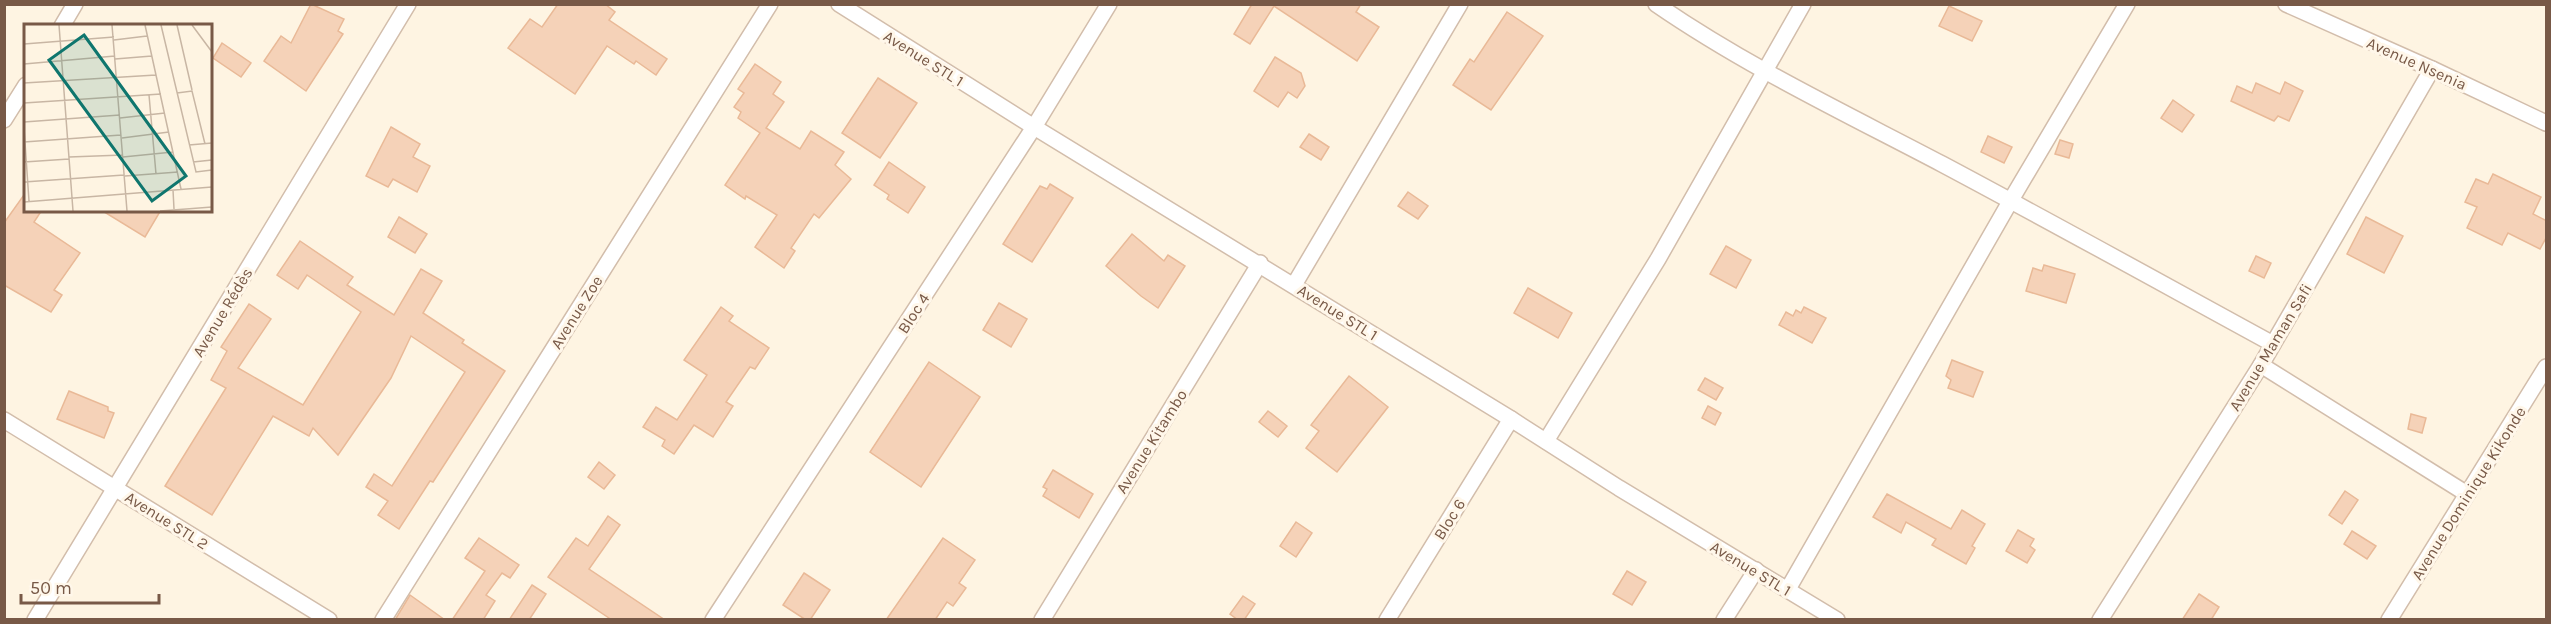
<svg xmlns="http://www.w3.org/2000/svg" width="2551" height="624" font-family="Karla,sans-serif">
  <rect width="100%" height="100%" fill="#fef4e2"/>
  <g fill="#f5d2b8" stroke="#e9b997" stroke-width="1.5">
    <path d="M311,4L344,19L338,31L343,34L306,91L264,61L281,36L291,43Z"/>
    <path d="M558,4H605L615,12L609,20L667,59L656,75L636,61L634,64L607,46L575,94L508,48L530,19L542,27Z"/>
    <path d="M1252,4H1361L1356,12L1379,27L1357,61L1274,6L1250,44L1234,34Z"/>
    <path d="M1949,6L1982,21L1972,41L1939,26Z"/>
    <path d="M1507,12L1543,36L1491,110L1453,85L1470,59L1474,62Z"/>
    <path d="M222,43L251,63L241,77L213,58Z"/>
    <path d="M1275,57L1301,73L1305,86L1297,98L1288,92L1278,107L1254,91Z"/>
    <path d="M755,64L781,82L773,94L784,102L766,128L800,149L811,131L844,152L835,165L851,179L819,218L814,214L791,248L795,251L784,268L755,247L777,215L746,196L745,199L725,185L760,133L738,118L741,112L734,107L744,93L738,89Z"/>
    <path d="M878,78L917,103L880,158L842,133Z"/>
    <path d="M2285,82L2303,91L2289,121L2278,116L2274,121L2231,101L2237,86L2252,93L2256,83L2280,94Z"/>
    <path d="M2173,100L2194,115L2182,132L2161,118Z"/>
    <path d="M391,127L420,144L413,157L430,166L417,192L393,179L388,187L366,176Z"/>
    <path d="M1309,134L1329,147L1321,160L1300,147Z"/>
    <path d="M1988,136L2012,147L2004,163L1981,152Z"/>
    <path d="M2060,140L2073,144L2069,158L2055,154Z"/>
    <path d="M889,162L925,187L908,213L887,199L889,195L874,185Z"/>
    <path d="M2493,174L2541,197L2533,214L2547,221V236L2540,249L2508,233L2502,245L2467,228L2477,207L2465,202L2476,179L2488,184Z"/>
    <path d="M1050,184L1073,198L1032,262L1003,244L1040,186L1047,189Z"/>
    <path d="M26,192V210H42L34,222L80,253L54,290L62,295L51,312L4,285V223Z"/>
    <path d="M1408,192L1428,206L1418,219L1398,206Z"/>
    <path d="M101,210H161L145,237Z"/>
    <path d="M399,217L427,234L415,253L388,237Z"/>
    <path d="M2366,217L2403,236L2384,273L2347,254Z"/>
    <path d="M1132,234L1164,261L1168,255L1185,266L1158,308L1141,296L1106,266Z"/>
    <path d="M300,241L353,277L347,285L394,315L421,269L442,281L423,313L464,340L462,343L505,371L433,482L430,481L399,529L378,515L388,501L366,487L374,474L392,486L465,372L411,336L391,378L338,455L313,428L309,436L273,416L212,515L165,486L226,388L211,380L227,351L221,347L249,304L271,319L238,368L303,405L361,312L307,275L298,289L277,275Z"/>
    <path d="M1726,246L1751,260L1736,288L1710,274Z"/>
    <path d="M2256,256L2271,263L2264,278L2249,271Z"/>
    <path d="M2044,265L2075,274L2066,303L2026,291L2033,268L2042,271Z"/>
    <path d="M1528,288L1572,313L1558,338L1514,313Z"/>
    <path d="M999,303L1027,319L1011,347L983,330Z"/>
    <path d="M721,307L733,316L729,321L769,348L755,369L750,367L726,402L733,406L713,437L694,425L674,454L662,446L665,440L643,427L656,407L677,420L707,375L684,360Z"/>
    <path d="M1804,307L1826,318L1812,343L1779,325L1786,312L1793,316L1796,310L1801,313Z"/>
    <path d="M1952,360L1983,372L1973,397L1948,388L1951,380L1946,376Z"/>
    <path d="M929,362L980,397L921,487L870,452Z"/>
    <path d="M1349,376L1388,407L1337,472L1306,448L1319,431L1311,425Z"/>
    <path d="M1705,378L1723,388L1716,400L1698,390Z"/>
    <path d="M69,391L108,407V411L114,413L104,438L57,419Z"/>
    <path d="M1708,406L1721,413L1715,425L1702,418Z"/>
    <path d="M1268,411L1287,426L1278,437L1259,422Z"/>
    <path d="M2411,414L2426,418L2422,433L2408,429Z"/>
    <path d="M599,462L615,475L604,489L588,477Z"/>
    <path d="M1053,470L1093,494L1079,518L1043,496L1047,489L1043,487Z"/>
    <path d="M2345,491L2358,500L2342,524L2329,515Z"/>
    <path d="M1887,494L1951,529L1962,510L1985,524L1972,546L1975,548L1966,564L1932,545L1936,539L1906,522L1901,533L1873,517Z"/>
    <path d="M608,516L620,525L589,569L665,620H612L548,577L576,538L588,546Z"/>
    <path d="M1296,522L1312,533L1296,557L1280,546Z"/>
    <path d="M2018,530L2034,539L2030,546L2035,550L2027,563L2006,551Z"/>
    <path d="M2352,531L2376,546L2367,559L2344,544Z"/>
    <path d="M479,538L519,565L510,578L502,573L486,595L495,601L483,620H452L485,571L465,558Z"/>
    <path d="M943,538L975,560L959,583L966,588L953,606L947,602L935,620H886Z"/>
    <path d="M1627,571L1646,582L1632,605L1613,594Z"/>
    <path d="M804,573L830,590L810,620H806L783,605Z"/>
    <path d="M532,585L546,594L529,620H509Z"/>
    <path d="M2199,594L2219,607L2211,620H2182Z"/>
    <path d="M410,595L445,620H395Z"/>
    <path d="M1243,596L1255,604L1244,620H1238L1230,614Z"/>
  </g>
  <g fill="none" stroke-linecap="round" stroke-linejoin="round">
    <defs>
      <g id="minor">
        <path d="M839,4L1034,127L1511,419L1619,488L1837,620"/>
        <path d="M1656,4C1746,66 1845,113 1942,164C2053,223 2163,284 2273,344"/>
        <path d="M2286,4L2432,69L2546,123"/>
        <path d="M62,26L75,4"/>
        <path d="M4,120L26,85"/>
        <path d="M1294,285L1460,4"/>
        <path d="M2261,365L2467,494"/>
        <path d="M4,420L329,620"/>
        <path d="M1546,441L1658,259L1803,4"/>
        <path d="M1788,589L2011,200L2127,4"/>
        <path d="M35,620L408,4"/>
        <path d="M383,620L770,4"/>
        <path d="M713,620L1034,127L1109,4"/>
        <path d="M1042,620L1260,263"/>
        <path d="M1387,620L1511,419"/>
        <path d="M1724,620L1756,570"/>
        <path d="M2100,620L2261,365L2432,69"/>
        <path d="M2389,620L2546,367"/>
      </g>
    </defs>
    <use href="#minor" stroke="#d2bdab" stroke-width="18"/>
    <use href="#minor" stroke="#fff" stroke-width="15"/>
  </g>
  <g text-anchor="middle" stroke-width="6" stroke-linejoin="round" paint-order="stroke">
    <g font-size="16" fill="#785947" stroke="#fff7ea">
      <text transform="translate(924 58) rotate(32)" y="6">Avenue STL 1</text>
      <text transform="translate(2417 63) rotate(24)" y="6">Avenue Nsenia</text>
      <text transform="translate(222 312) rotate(-59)" y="6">Avenue Rédès</text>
      <text transform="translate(576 312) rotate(-58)" y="6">Avenue Zoe</text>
      <text transform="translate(1338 312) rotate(32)" y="6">Avenue STL 1</text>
      <text transform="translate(913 313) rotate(-57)" y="6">Bloc 4</text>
      <text transform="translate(2270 347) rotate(-59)" y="6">Avenue Maman Safi</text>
      <text transform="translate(1151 441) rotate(-58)" y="6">Avenue Kitambo</text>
      <text transform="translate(2468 493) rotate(-58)" y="6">Avenue Dominique Kikonde</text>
      <text transform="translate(1449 519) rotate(-58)" y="6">Bloc 6</text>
      <text transform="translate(167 520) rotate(32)" y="6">Avenue STL 2</text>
      <text transform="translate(1751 568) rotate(31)" y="6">Avenue STL 1</text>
    </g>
  </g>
  <g transform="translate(24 24)">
    <rect width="188" height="188" fill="#fef4e2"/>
    <path fill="none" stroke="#c8b6a4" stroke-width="1.5" d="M35,1L49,187M88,1L103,187M121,1L157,165M137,1L172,148L188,146M153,1L168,66M168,1L188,28M90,16L123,12M0,20L90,13M91,35L128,32M0,40L91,32M0,59L132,51M153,69L168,67L181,120M125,71L132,150M0,79L137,70M96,94L141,89M0,98L96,91M0,104L5,177M98,114L145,108M0,118L97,111M165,121L188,119M45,133L99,131M99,133L149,128M0,138L45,135M169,138L188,136M101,152L154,148M0,158L100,151M149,166L150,185M0,178L188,163M136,187L188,183"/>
    <path fill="#0f766e" fill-opacity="0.15" stroke="#0f766e" stroke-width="3" d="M60,11L162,152L128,177L25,36Z"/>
    <rect width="188" height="188" fill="none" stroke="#785947" stroke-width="3"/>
  </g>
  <rect width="2551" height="624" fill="none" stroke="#785947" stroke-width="12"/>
  <path d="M21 594v9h138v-9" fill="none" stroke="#785947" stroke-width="3"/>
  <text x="30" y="594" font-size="18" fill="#785947" stroke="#fff7ea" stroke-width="4.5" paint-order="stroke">50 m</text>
</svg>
